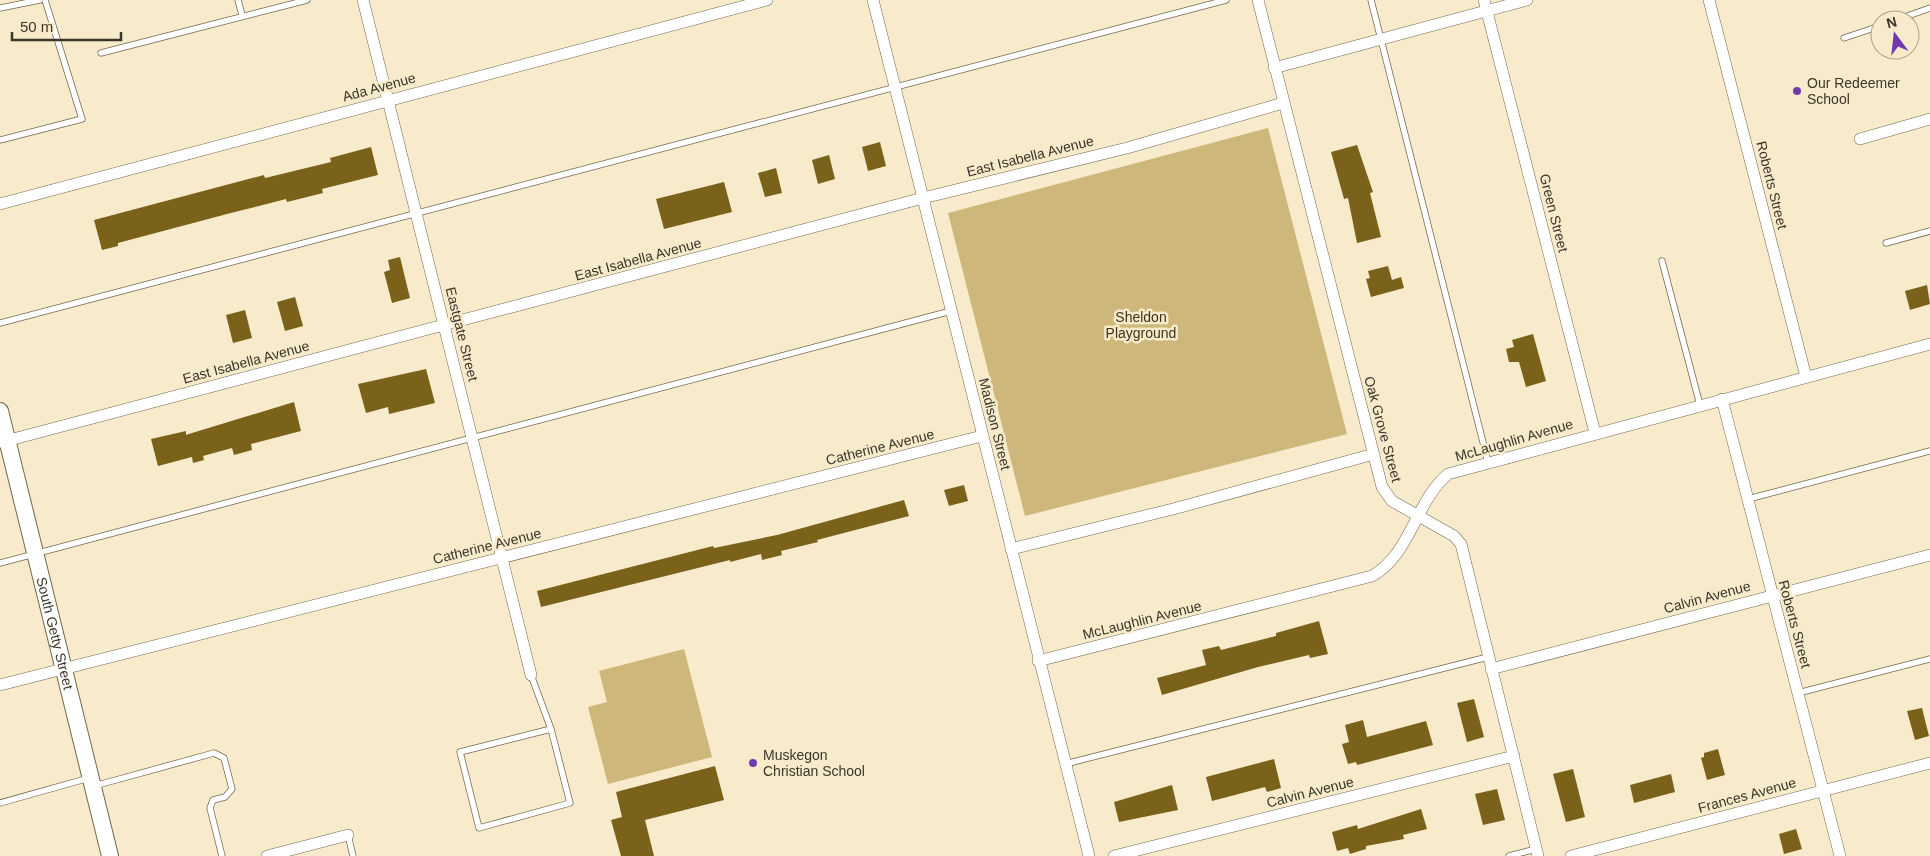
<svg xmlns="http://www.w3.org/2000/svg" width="1930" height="856" font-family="Arial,sans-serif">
  <rect width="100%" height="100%" fill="#f7ebcc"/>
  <g fill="#ceb77a">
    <path d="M1268,128L1347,434L1025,516L948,213Z"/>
    <path d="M684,649L712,757L608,784L588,707L607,702L599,671Z"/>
  </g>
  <g fill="#7a621b">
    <path d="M880,142L886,166L868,171L862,147Z"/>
    <path d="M1357,145L1373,192L1370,193L1381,237L1357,243L1348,198L1344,199L1331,152Z"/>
    <path d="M371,147L378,175L322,189L323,193L287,202L286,199L227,214L118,243V246L102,250L94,220L264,175L265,178L331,162L330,158Z"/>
    <path d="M829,155L835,179L818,184L812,160Z"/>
    <path d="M776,168L782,193L765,197L758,173Z"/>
    <path d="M724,182L732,212L664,229L656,199Z"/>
    <path d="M400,257L410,298L392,303L384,272L390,270L388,260Z"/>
    <path d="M1388,266L1392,280L1401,277L1404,288L1371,297L1366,279L1370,278L1368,271Z"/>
    <path d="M1927,285L1930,304L1910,310L1905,291Z"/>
    <path d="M295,297L303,326L285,331L277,302Z"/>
    <path d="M245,310L252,338L233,343L226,315Z"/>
    <path d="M1533,334L1546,381L1526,387L1519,362H1509L1506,349L1514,347L1512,340Z"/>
    <path d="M426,369L435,403L389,414L388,407L366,413L358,384Z"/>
    <path d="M294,402L301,431L251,444L252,450L234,455L232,448L203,456L204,460L193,463L192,457L158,466L151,439L186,431V435L192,433Z"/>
    <path d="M964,485L968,501L949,506L944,490Z"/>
    <path d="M904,500L909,516L817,540L818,542L781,551L782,555L762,560L761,554L730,562V560L541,607L537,591L713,546L714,548L777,535Z"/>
    <path d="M1319,621L1328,654L1310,658L1309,655L1258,667L1162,695L1157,678L1206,665L1202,650L1219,646L1221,650L1276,636V633Z"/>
    <path d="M1474,699L1484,737L1467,742L1457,703Z"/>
    <path d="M1922,708L1929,736L1915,740L1907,711Z"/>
    <path d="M1363,720L1367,737L1426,721L1433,745L1357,765L1356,762L1348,764L1342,744L1349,742L1345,725Z"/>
    <path d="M1718,749L1725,775L1707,780L1701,758L1704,757V753Z"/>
    <path d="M1274,759L1281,788L1267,792L1265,787L1212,801L1206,777Z"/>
    <path d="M715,766L724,800L645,820L654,856H621L611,820L622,817L616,792Z"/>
    <path d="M1573,769L1585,817L1566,822L1553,774Z"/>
    <path d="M1671,774L1675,792L1634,803L1630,785Z"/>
    <path d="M1172,785L1178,810L1119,822L1114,802Z"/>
    <path d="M1497,789L1505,820L1483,825L1475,794Z"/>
    <path d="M1421,809L1427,829L1403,835L1404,839L1366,846V849L1350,854L1348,848L1337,851L1332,832L1357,825L1358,829Z"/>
    <path d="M1796,829L1802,849L1784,854L1779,834Z"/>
  </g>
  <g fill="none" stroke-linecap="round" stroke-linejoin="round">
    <defs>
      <g id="lane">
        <path d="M238,0L242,15"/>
        <path d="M1371,0L1488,462"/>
        <path d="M0,8L40,0"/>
        <path d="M1896,20L1930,8"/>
        <path d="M1844,38L1880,26"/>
        <path d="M101,53L307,0"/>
        <path d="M0,140L82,119L45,0"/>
        <path d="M1886,243L1930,231"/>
        <path d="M1662,261L1700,405"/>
        <path d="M0,323L1226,0"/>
        <path d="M1748,499L1930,451"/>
        <path d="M0,563L951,311"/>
        <path d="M531,675L551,729L570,803L479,828L460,752L551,729"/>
        <path d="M1798,693L1930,659"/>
        <path d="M1065,764L1488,657"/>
        <path d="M94,786L214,753L224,758L232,789L225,797L213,800L210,808L222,856"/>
        <path d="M0,803L89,778"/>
        <path d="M348,835L353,856"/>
        <path d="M1509,856L1536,849"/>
      </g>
      <g id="street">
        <path d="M363,0L531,675"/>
        <path d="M873,0L1089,856"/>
        <path d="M1258,0L1382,487L1392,501L1454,536L1461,544L1538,856"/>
        <path d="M1484,0L1595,433"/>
        <path d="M1709,0L1806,377"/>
        <path d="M1274,68L1527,0"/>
        <path d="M1860,139L1930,119"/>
        <path d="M0,204L767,0"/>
        <path d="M1722,399L1840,856"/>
        <path d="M2,442L923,198L1127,148L1283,103"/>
        <path d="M1011,549L1173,509L1374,454"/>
        <path d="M1038,661L1372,576C1411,554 1415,502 1448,474L1930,344"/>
        <path d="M1491,669L1930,555"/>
        <path d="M0,685L982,436"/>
        <path d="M267,856L348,835"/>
        <path d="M1114,856L1514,756"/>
        <path d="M1571,856L1930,763"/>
      </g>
      <g id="secondary">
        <path id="s1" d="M0,411L110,856"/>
      </g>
    </defs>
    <use href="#lane" stroke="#71674c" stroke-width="7"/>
    <use href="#street" stroke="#71674c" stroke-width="12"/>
    <use href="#secondary" stroke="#71674c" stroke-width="18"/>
    <use href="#lane" stroke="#fff" stroke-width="5.5"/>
    <use href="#street" stroke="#fff" stroke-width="11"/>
    <use href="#secondary" stroke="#fff" stroke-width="16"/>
  </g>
  <g fill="#7139af" stroke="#f7ebcc" stroke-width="2">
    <circle cx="1797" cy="91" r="5"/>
    <circle cx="753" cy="763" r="5"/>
  </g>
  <g text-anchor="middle" stroke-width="5" stroke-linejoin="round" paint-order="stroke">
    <g font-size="14" fill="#3b362a" stroke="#f7ebcc" text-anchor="start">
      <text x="1807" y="88">Our Redeemer<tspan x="1807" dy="16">School</tspan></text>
      <text x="763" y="760">Muskegon<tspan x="763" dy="16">Christian School</tspan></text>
    </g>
    <g font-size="14" fill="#3b362a" stroke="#f7ebcc">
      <text transform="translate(379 87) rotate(-15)" y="5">Ada Avenue</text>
      <text transform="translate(1030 156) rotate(-14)" y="5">East Isabella Avenue</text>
      <text transform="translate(1772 185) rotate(76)" y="5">Roberts Street</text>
      <text transform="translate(1554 213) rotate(76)" y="5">Green Street</text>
      <text transform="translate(638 259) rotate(-15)" y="5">East Isabella Avenue</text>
      <text transform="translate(462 334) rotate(76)" y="5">Eastgate Street</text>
      <text transform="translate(246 362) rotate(-15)" y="5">East Isabella Avenue</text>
      <text transform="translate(995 424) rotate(76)" y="5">Madison Street</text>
      <text transform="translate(1383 429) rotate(75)" y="5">Oak Grove Street</text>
      <text transform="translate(1514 440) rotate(-16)" y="5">McLaughlin Avenue</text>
      <text transform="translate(880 447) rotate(-14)" y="5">Catherine Avenue</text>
      <text transform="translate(487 546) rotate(-14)" y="5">Catherine Avenue</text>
      <text transform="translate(1707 597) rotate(-15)" y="5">Calvin Avenue</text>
      <text transform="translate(1142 620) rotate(-14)" y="5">McLaughlin Avenue</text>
      <text transform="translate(1795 624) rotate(75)" y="5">Roberts Street</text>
      <text dy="5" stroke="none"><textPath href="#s1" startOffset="229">South Getty Street</textPath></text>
      <text transform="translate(1310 792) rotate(-14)" y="5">Calvin Avenue</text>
      <text transform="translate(1747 795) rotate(-15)" y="5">Frances Avenue</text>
    </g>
    <g font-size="14" fill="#3f3416" stroke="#f7ebcc">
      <text x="1141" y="322">Sheldon<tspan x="1141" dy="16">Playground</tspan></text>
    </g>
  </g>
  <g transform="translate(1895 35) rotate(345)"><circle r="24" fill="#f7ebcc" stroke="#aca38b"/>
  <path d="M0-4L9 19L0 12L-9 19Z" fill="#7139af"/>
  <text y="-8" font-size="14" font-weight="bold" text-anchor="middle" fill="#3b362a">N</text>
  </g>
  <path d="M12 32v8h109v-8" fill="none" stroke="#3b362a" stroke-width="2.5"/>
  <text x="20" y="32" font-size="15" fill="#3b362a" stroke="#f7ebcc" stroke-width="4" paint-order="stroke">50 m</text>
</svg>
